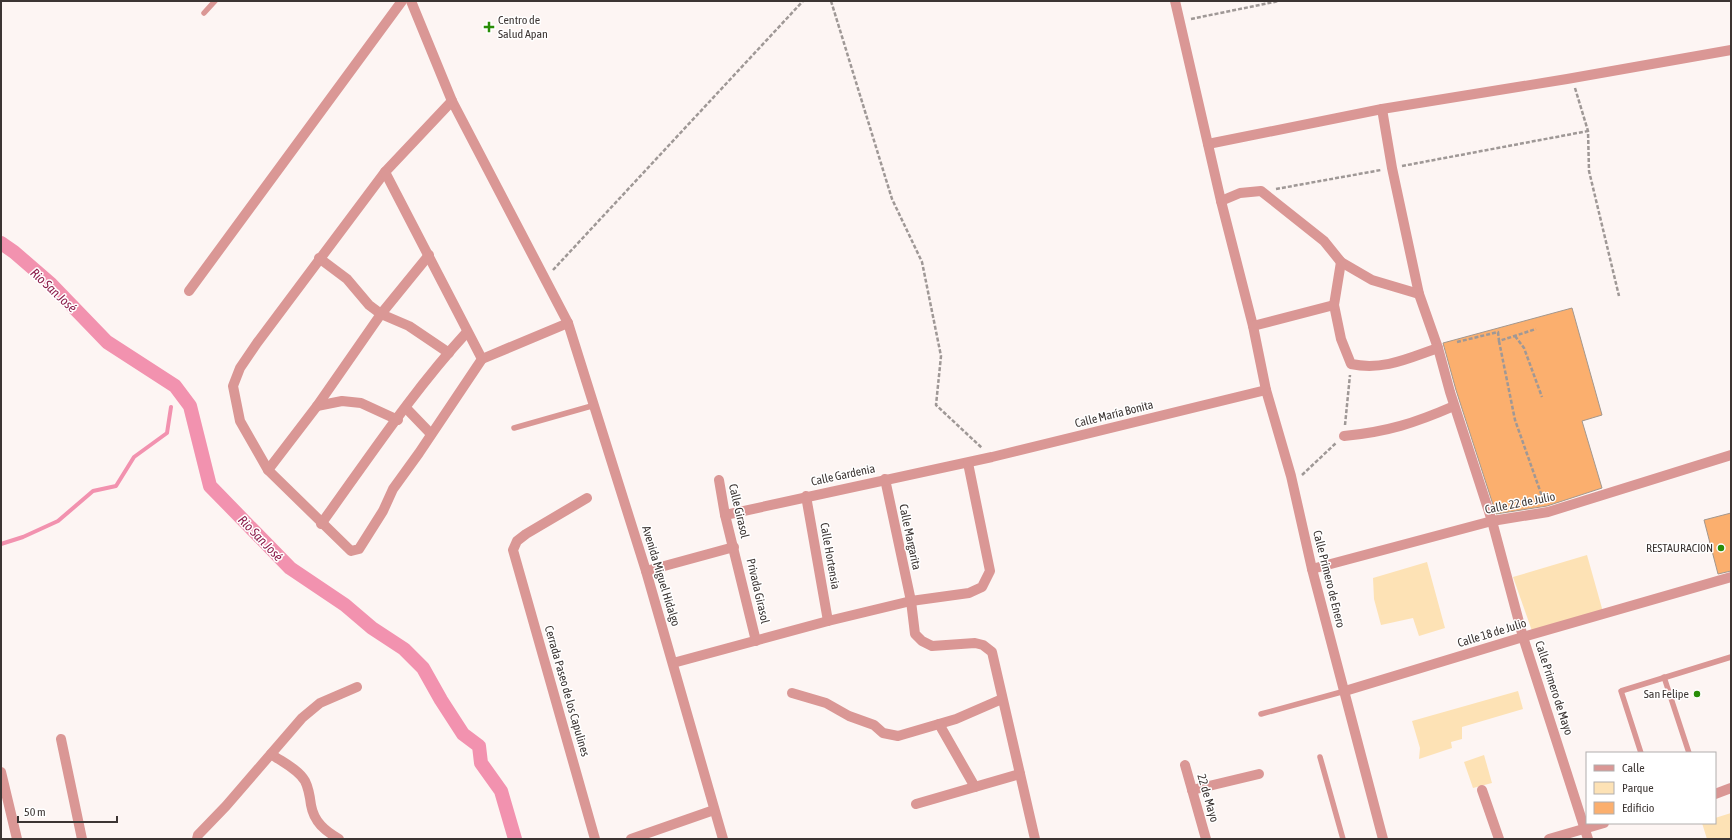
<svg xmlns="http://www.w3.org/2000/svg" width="1732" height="840" font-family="'Asap Condensed',sans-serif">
  <rect width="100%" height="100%" fill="#fdf5f3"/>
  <g fill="#fde2b5">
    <path d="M1587,555L1603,612L1532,631L1513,577Z"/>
    <path d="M1427,562L1445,628L1419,636L1413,618L1381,625L1374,599L1373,578Z"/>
    <path d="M1518,691L1523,709L1462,727V739L1451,742L1452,748L1419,759L1420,748L1412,721Z"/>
    <path d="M1484,755L1492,783L1473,788L1464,762Z"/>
    <path d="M1731,813V839H1707L1702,823H1715V818Z"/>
  </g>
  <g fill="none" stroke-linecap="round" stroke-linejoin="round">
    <path stroke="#f292af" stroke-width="4" d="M1,544L23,537L58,521L93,491L116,486L134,457L167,433L171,407"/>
    <path stroke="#f292af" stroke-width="14" d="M1,243L14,252L51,284L107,342L175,386L190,406L210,486L290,568L345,605L372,628L404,649L423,668L441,700L463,734L479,746L481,763L501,791L515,839"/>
  </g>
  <g fill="#fbaf6e" stroke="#a4978d">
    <path d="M1572,308L1602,415L1582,421L1602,488L1547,506L1496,514L1456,390L1443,343Z"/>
    <path d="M1731,513V571L1718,574L1704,520Z"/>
  </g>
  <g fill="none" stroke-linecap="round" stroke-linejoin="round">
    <g stroke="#9f9896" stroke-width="2.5" stroke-dasharray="4 2" stroke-linecap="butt">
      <path d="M831,1L892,199L922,262L941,356L936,405L982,448"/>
      <path d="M1191,19L1279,1"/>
      <path d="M1575,88L1588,131L1589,171L1619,296"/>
      <path d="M1402,166L1588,131"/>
      <path d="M1276,189L1381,170"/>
      <path d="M553,270L803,1"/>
      <path d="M1515,336L1524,348L1542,397"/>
      <path d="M1499,341L1515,420L1544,502"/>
      <path d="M1457,342L1498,332L1499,341L1536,329"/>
      <path d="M1345,425L1350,375"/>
      <path d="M1302,475L1336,443"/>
    </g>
    <g stroke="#da9795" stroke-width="5.5">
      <path d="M204,13L215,1"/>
      <path d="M514,428L595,405"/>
      <path d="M1664,677L1689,753"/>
      <path d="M1261,714L1345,691"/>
      <path d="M1641,753L1621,691L1731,657"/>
      <path d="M1320,757L1343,839"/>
    </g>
    <g stroke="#da9795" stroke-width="10">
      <path d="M411,1L452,101L568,323L646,571L723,839"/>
      <path d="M1175,1L1221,201L1253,326L1266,390L1291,476L1312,569L1383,839"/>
      <path d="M452,101L385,172L257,343L240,368L233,386L240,421L268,470L351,551L359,549L383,511L393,489L419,453L482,359L568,323"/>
      <path d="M1382,109L1392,168L1419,294L1438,348L1450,392L1492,521L1523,637L1588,839"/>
      <path d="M1208,144L1382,109L1567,79L1731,50"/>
      <path d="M385,172L482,359"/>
      <path d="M1221,201L1240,193L1261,191L1324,241L1341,262L1372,280L1419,294"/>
      <path d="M319,258L347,279L369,305L381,314L409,326L449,353"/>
      <path d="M1341,262L1334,305L1341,339L1351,364C1383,371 1409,358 1438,348"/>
      <path d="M189,291L402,1"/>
      <path d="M1253,326L1334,305"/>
      <path d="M317,406L342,401L361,403L398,420"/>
      <path d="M406,408L431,434"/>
      <path d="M1344,436C1387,432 1415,423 1454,406"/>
      <path d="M268,470L317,406L381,314L429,255"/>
      <path d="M885,479L911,601L915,634L922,641L932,646L975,643L983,645L992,652L1035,839"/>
      <path d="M719,480L725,515L756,641"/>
      <path d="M806,496L828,621"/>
      <path d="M587,498L526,534L517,541L513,550L595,839"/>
      <path d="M725,515L992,457L1266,390"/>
      <path d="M321,524C368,459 413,391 467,332"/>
      <path d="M1312,569L1492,521L1548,512L1731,455"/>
      <path d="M646,571L734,547"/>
      <path d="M673,663L828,621L911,601L969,593L982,587L990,571L968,463"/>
      <path d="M1345,691L1523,637L1731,577"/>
      <path d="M792,693L826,703L849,716L874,725L883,733L898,736L956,719L1002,699"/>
      <path d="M939,724L975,787"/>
      <path d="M61,739L82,839"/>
      <path d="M271,754C282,762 298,769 305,781C309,789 310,797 311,805C314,822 325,831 339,839"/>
      <path d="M1185,765L1206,839"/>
      <path d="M1,772L17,839"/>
      <path d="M1192,790L1259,774"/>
      <path d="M1482,790L1499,839"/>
      <path d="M1715,794L1731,788"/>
      <path d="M916,804L1020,774"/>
      <path d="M197,839L198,835L226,806L302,718L320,703L357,687"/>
      <path d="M631,839L714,810"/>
      <path d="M1549,839L1604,823"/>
    </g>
  </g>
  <g fill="#298d07" stroke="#fff" stroke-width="1.5">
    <path d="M487 21h4v4h4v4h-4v4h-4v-4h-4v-4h4z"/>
    <circle cx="1721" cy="548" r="4"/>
    <circle cx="1697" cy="694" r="4"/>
  </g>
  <g text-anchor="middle" stroke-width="3" stroke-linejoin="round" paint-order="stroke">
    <g font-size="12" fill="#3c3533" stroke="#fff" text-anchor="end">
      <text x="498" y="24" text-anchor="start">Centro de<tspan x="498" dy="14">Salud Apan</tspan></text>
      <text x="1713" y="552">RESTAURACI0N</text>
      <text x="1689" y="698">San Felipe</text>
    </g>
    <g font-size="12" fill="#3c3533" stroke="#fff">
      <text transform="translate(1114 414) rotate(-14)" y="4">Calle María Bonita</text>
      <text transform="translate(843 475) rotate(-12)" y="4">Calle Gardenia</text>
      <text transform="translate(1520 503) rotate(-11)" y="4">Calle 22 de Julio</text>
      <text transform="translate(739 511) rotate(77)" y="4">Calle Girasol</text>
      <text transform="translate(910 537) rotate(78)" y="4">Calle Margarita</text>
      <text transform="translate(830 556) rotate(80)" y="4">Calle Hortensia</text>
      <text transform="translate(661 576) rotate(73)" y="4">Avenida Miguel Hidalgo</text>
      <text transform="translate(1329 579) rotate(76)" y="4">Calle Primero de Enero</text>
      <text transform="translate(758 591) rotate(77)" y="4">Privada Girasol</text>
      <text transform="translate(1492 633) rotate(-17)" y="4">Calle 18 de Julio</text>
      <text transform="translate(1554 688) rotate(72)" y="4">Calle Primero de Mayo</text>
      <text transform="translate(567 691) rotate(74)" y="4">Cerrada Paseo de los Capulines</text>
      <text transform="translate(1208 798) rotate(74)" y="4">22 de Mayo</text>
    </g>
    <g font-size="13" font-style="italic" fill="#8c1d4b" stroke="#fff">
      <text transform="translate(54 290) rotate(43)" y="5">Rio San José</text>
      <text transform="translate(261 538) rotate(46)" y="5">Rio San José</text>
    </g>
  </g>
  <rect width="1732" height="840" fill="none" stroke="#3c3533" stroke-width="4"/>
  <rect x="1586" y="752" width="130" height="72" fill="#ffffff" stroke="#b1aead"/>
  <rect x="1594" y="765" width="20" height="6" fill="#da9795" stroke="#b1aead"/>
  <text x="1622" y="772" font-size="12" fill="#3c3533">Calle</text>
  <rect x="1594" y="782" width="20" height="12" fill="#fde2b5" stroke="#b1aead"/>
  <text x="1622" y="792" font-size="12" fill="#3c3533">Parque</text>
  <rect x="1594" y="802" width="20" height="12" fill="#fbaf6e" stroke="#b1aead"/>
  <text x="1622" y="812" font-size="12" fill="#3c3533">Edificio</text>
  <path d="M18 816v6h99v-6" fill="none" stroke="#3c3533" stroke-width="2"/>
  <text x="24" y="816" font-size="12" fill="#3c3533" stroke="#ffffff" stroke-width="3" paint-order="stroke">50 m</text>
</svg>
